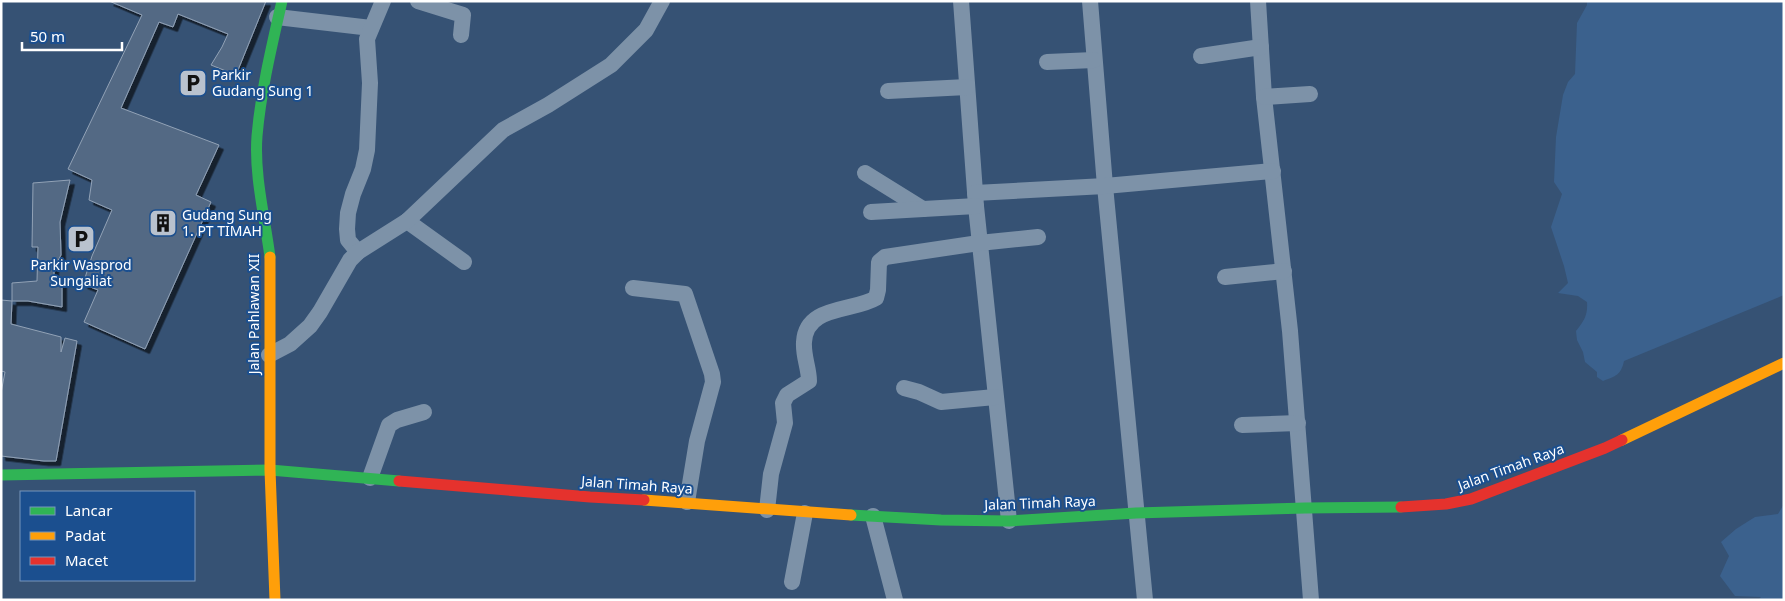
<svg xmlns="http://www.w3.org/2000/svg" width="1785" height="601" font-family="'Noto Sans',sans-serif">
  <defs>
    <filter id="shadow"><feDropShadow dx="4.5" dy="4.5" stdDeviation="0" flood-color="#0009"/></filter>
  </defs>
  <rect width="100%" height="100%" fill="#365274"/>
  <g fill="#3b618d">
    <path d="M1587,1H1784V295L1624,361C1621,375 1616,376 1603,381L1597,377V372L1585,362L1583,352L1577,340L1576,331C1584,321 1588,315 1587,302L1578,296L1558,293L1568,283L1564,266L1551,227L1562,194L1554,182L1556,137L1563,95L1568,82L1575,74L1577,23L1587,5Z"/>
    <path d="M1784,504V600H1758L1761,597L1735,596L1720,576L1729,556L1721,542L1736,529L1755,517L1778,514Z"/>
  </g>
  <g fill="#526984" stroke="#92a2b6" filter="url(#shadow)">
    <path d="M109,1H266L236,75L211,65L222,47L228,34L178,14L173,27L159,22L121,108L219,145L196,195L211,202L145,349L84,322L98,290L83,284L92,256L112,210L89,200L92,180L68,169L142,15Z"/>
    <path d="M70,180L60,222L61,255L54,268V283H62V307L28,301H12V283L37,281L38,247H32L33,183Z"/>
    <path d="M1,300L12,301L11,324L61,337V352L65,338L77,341L56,461H44L1,456V393L5,372L1,371Z"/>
  </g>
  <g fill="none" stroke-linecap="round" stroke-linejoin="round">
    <g stroke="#7d92a8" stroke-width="16">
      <path d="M418,1L463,15L461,35"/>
      <path d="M961,1L976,206L1009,521"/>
      <path d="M1090,1L1105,186L1145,600"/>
      <path d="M1258,1L1264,97L1290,331L1311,600"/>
      <path d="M277,17L371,28"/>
      <path d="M1201,56L1261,47"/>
      <path d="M1047,62L1094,60"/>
      <path d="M888,91L967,87"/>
      <path d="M1264,97L1310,94"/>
      <path d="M865,173L923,209"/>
      <path d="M975,193L1105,186L1273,171"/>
      <path d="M871,212L976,206"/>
      <path d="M407,221L464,262"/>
      <path d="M358,252L348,240L347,229L348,213L353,194L363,169L367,150L370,83L367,39L383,1"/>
      <path d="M1225,277L1284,271"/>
      <path d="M633,288L685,294L712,374L713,382L697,441L687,502"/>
      <path d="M269,355L290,344L310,326L320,312L350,260L358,252L407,221L503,130L548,105L611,65L646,30L662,1"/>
      <path d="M904,388L919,392L941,402L995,397"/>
      <path d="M1242,425L1298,423"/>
      <path d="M370,478L389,425L397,420L424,412"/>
      <path d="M767,510L771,474L785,423L783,403L787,395L809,381C809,368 803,356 804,342C806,305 853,312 876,298L878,290L879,262L885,257L979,243L1038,237"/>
      <path d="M873,516L895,600"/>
      <path d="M792,582L805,513"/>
    </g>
    <g stroke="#30b455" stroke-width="11">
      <path d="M270,257C265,218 254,175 257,136C261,90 272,45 282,1"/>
      <path d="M1,475L270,470L399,481"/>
      <path d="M851,515L941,520L1009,521L1136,513L1305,508L1401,507"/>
    </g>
    <g stroke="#ff9f0a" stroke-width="11">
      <path d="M270,257V470L275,600"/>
      <path d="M1622,440L1784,363"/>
      <path d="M644,500L851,515"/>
    </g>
    <g stroke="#e5322d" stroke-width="11">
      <path d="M399,481L590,497L644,500"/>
      <path d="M1401,507L1446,504L1471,499L1605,448L1622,440"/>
    </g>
  </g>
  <defs>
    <symbol id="parking-square" viewBox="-11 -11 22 22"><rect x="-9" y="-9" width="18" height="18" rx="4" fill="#b9c2ce" stroke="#1b4f8f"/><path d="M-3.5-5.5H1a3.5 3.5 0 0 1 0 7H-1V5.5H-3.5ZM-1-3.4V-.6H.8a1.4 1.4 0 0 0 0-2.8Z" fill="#111"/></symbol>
    <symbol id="building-square" viewBox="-11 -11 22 22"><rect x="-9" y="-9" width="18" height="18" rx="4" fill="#b9c2ce" stroke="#1b4f8f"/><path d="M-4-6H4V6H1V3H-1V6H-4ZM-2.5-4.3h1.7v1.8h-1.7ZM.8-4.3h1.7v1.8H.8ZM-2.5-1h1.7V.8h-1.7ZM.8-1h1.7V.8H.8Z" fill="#111"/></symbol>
  </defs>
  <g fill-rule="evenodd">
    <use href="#parking-square" x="177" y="67" width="32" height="32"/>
    <use href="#building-square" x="147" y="207" width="32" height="32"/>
    <use href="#parking-square" x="65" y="223" width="32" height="32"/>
  </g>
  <g text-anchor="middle" stroke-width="4" stroke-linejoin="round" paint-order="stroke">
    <g font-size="14" fill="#fff" stroke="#1b4f8f" text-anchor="start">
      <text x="212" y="80">Parkir<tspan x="212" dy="16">Gudang Sung 1</tspan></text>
      <text x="182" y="220">Gudang Sung<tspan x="182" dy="16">1. PT TIMAH</tspan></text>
      <text x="81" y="270" text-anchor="middle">Parkir Wasprod<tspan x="81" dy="16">Sungaliat</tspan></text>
    </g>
    <g font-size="14" fill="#fff" stroke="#1b4f8f">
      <text transform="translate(254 314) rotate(-90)" y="5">Jalan Pahlawan XII</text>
      <text transform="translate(1511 467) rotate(-20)" y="5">Jalan Timah Raya</text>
      <text transform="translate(637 485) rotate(4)" y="5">Jalan Timah Raya</text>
      <text transform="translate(1040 503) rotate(-2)" y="5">Jalan Timah Raya</text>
    </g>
  </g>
  <rect width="1785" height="601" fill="none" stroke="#ffffff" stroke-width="5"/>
  <rect x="20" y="491" width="175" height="90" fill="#1b4f8f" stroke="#7695bc"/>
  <rect x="30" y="507" width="25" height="8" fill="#30b455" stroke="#7695bc"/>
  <text x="65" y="516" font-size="15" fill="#ffffff">Lancar</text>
  <rect x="30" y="532" width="25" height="8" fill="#ff9f0a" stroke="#7695bc"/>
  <text x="65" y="541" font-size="15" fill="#ffffff">Padat</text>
  <rect x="30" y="557" width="25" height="8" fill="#e5322d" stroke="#7695bc"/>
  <text x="65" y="566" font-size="15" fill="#ffffff">Macet</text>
  <path d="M22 42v8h100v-8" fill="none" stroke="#ffffff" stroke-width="2.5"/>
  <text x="30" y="42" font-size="15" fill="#ffffff" stroke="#1b4f8f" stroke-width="4" paint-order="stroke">50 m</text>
</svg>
